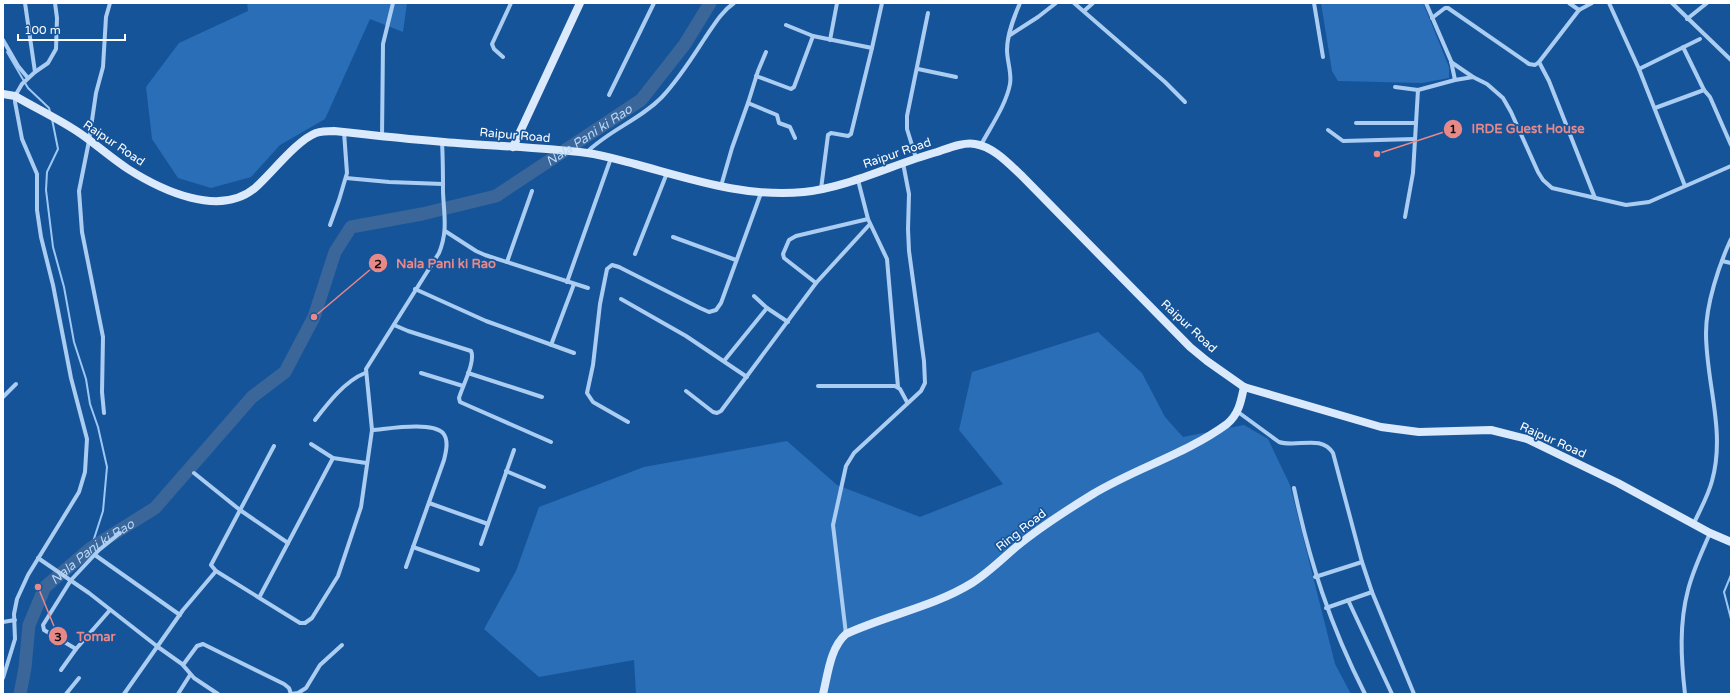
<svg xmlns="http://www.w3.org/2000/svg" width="1734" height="697" font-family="'Varela Round',sans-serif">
  <rect width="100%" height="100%" fill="#16549a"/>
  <g fill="#296eb7">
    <path d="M247,3H407L403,32L370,19L325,119L280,145L251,177L211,188L178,178L152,139L146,87L179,43L248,11Z"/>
    <path d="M1321,3H1423L1449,67V78L1422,83L1338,81L1332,71Z"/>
    <path d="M1098,332L1142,373L1165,417L1183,437L1244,425L1268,439L1290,485L1335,664L1351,694H636L634,660L539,677L484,629L516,571L539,507L644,467L787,441L837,485L920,517L1003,484L959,430L972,372Z"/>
  </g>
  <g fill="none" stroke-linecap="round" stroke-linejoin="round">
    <g stroke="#9dc8f5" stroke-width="2">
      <path d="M7,52L28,88L49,108L50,112"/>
      <path d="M52,119L58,149L47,172L46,190L53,247L64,287L74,342L86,379L90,404L98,427L107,467L103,511L91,548"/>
      <path d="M1731,575L1724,592L1731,619"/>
    </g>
    <path stroke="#3a6699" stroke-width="13" id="s1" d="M20,694L25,668L29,625L45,587L91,548L155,508L252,397L285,372L314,317L335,252L351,227L422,214L496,196L641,100L685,44L710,3"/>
    <g stroke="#abcdf2" stroke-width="4">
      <path d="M25,3L35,72"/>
      <path d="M1074,3L1165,82L1185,102"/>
      <path d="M1314,3L1323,57"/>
      <path d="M1426,3L1451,61L1455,80L1473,77L1487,84L1503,98L1511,112L1538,172L1543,180L1552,188L1626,205L1649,202L1731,166"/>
      <path d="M1569,3L1579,10"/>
      <path d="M1609,3L1639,69L1685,186"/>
      <path d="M1672,3L1731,60"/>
      <path d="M1084,11L1093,3"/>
      <path d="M1432,18L1445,8H1448L1529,64L1535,65L1539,62L1579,10L1592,3"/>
      <path d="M1687,19L1707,3"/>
      <path d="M1010,35L1038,17L1056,3"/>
      <path d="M813,36L872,48L851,134L848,136L831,133L828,135L821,189"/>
      <path d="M3,40L18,66L28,78"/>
      <path d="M830,40L837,3"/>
      <path d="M1683,47L1704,90"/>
      <path d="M872,48L882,3"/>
      <path d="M503,57L494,49L492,44L511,3"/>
      <path d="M1451,62L1473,77"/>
      <path d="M1539,62L1549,81L1595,198"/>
      <path d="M918,69L956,77"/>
      <path d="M1639,69L1700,39"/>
      <path d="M756,76L791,89L794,87L813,36L786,25"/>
      <path d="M1395,87L1418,90L1455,80"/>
      <path d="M609,95L654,3"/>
      <path d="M748,103L758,71L766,52"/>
      <path d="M1655,108L1704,90L1710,97L1731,145"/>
      <path d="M1356,123H1416"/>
      <path d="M1328,130L1343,141L1415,139"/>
      <path d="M382,136L383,44L393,3"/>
      <path d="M981,145C991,126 1006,105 1010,84C1012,73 1007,61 1007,50C1007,34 1014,17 1020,3"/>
      <path d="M586,153C609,130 640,120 662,97C679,79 692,58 705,38C714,25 721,12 734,3"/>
      <path d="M916,158L907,129V116L928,13"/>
      <path d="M346,178L389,182L443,184"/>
      <path d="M858,180L868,219L887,259L898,387"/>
      <path d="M721,186L732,148L748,103L777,115L779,123L790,127L795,138"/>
      <path d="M1405,217L1413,173L1418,90"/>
      <path d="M330,225L339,200L347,173L344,132"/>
      <path d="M445,231L476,251L485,255L588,288"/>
      <path d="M673,237L736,260"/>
      <path d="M635,254L667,173"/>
      <path d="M1722,261L1731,263"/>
      <path d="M507,262L532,191"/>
      <path d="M567,282L611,158"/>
      <path d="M816,283L870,224"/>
      <path d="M415,289L486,321L574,353"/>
      <path d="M754,296L767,308L788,322"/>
      <path d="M621,299L686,336L747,377"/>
      <path d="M394,325L408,331L471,351C476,361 462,387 459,398L460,402L551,442"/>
      <path d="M551,345L574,284"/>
      <path d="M724,361L767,308"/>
      <path d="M421,373L463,386"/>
      <path d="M468,373L542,397"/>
      <path d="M818,386H895L900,389L907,402"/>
      <path d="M686,391L713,412L717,413L721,411L816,283L784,258L783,254L789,240L796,236L868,219"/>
      <path d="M3,397L16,384"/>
      <path d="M1238,412L1279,442C1297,448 1321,434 1333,453L1362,562L1372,592L1414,694"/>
      <path d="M104,413L102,392L103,337L82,232L79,191L89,141L96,93L103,67L106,17L110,3"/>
      <path d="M315,420C328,403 345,381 365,373"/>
      <path d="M628,422L593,402L587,393L593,365L600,304L607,269L612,265L619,267L700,308L709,312L716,310L721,303L761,193"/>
      <path d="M372,430C387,429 431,421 443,433C449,440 446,452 444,460L406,567"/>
      <path d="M311,444L333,458L366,463"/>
      <path d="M274,446L211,565L216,571L300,623H305L312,618L338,576L361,507L372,430L366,369L439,253C448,231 444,215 443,192C443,175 443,159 442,142"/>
      <path d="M506,471L544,487"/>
      <path d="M194,473L240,510L288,543"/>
      <path d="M1294,488C1310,563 1330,625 1365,694"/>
      <path d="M429,503L488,524L514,450"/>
      <path d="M1694,523C1700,510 1708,496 1712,481C1726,431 1706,383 1706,333C1706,304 1719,265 1731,239"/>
      <path d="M481,544L488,524"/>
      <path d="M413,547L478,570"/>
      <path d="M95,555L180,615"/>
      <path d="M38,558L89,593L158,647L182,664L194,678L218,694"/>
      <path d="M1315,577L1362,562"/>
      <path d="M260,596L333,458"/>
      <path d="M1348,600L1392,694"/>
      <path d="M1326,608L1372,592"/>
      <path d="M3,622L15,620"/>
      <path d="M846,634L833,525L846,466L854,453L921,391L925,383L924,361L909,251L908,229L909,194L903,163"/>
      <path d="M76,649L110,610"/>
      <path d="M183,665L197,646L203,644L284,684L289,688L291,694"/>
      <path d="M61,670L76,649L44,630L43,625L71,580L99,550L120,533"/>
      <path d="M3,678L15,639L14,614L17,599L28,575L79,492L85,472L87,439L71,378L53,285L41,237L37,210V174L22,139L15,102V96L22,84L35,72L48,63L56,49L57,18L55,3"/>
      <path d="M66,694L79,678"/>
      <path d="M124,694L183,610L216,571"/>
      <path d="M178,694L190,675"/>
      <path d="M291,694L298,693L306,688L320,665L342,645"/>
      <path d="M1685,694C1681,659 1679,624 1688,590C1693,570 1702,552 1710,533"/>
    </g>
    <g stroke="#daeafc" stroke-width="8">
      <path d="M3,94L15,96C37,109 61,120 81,134C97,145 111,158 128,169C161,190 219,218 255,188C271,174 297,140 316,133C322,131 327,131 334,131C370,135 407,139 444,142C491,146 539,147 587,153C603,155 619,160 635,164C691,179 746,198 804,192C850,187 893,164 937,152C949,148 963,142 975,144C994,147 1009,164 1022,176L1190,347L1207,361L1244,387L1381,427L1419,432L1491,430L1527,439L1618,483L1710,533L1731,542"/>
      <path d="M513,147L580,3"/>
      <path d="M823,694C828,674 830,648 846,634C887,615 933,607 972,583C988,573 1002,559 1016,547C1040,527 1067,510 1093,494C1136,468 1186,454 1227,424C1239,414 1241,401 1244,387"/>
    </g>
  </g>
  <g text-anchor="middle" stroke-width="3.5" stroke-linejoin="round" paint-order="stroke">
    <g font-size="12" fill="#fff" stroke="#16549a">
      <text transform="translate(515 135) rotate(5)" y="4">Raipur Road</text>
      <text transform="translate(114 143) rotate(34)" y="4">Raipur Road</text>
      <text transform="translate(897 153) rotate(-19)" y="4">Raipur Road</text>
      <text transform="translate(1189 326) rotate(43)" y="4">Raipur Road</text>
      <text transform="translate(1553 440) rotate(24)" y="4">Raipur Road</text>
      <text transform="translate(1021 530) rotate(-38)" y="4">Ring Road</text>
    </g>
    <g font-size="13" font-style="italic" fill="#b7d7f9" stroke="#16549a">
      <text dy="5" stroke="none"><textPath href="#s1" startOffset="855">Nala Pani ki Rao</textPath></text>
      <text dy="5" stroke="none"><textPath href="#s1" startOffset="170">Nala Pani ki Rao</textPath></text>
    </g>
  </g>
  <path fill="none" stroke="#e88989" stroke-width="1.5" d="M1377 154L1453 129M314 317L378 263M38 587L58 636"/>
  <g fill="#e88989" stroke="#16549a" stroke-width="1.5">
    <circle cx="1377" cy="154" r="4"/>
    <circle cx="314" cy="317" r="4"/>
    <circle cx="38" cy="587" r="4"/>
    <circle cx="1453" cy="129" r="10"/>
    <circle cx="378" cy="263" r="10"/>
    <circle cx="58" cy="636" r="10"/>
  </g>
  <g font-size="12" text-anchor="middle" font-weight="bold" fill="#111">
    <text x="1453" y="133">1</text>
    <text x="378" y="268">2</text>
    <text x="58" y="641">3</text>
  </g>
  <g font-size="13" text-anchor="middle" font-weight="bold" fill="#e88989" stroke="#16549a" stroke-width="3.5" stroke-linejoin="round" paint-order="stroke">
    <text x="1528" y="133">IRDE Guest House</text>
    <text x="446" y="268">Nala Pani ki Rao</text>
    <text x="96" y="641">Tomar</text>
  </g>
  <rect width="1734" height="697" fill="none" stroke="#ffffff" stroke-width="8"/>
  <path d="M18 34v6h107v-6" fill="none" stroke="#ffffff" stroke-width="2"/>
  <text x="24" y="34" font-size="12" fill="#ffffff" stroke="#16549a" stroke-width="3" paint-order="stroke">100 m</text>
</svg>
